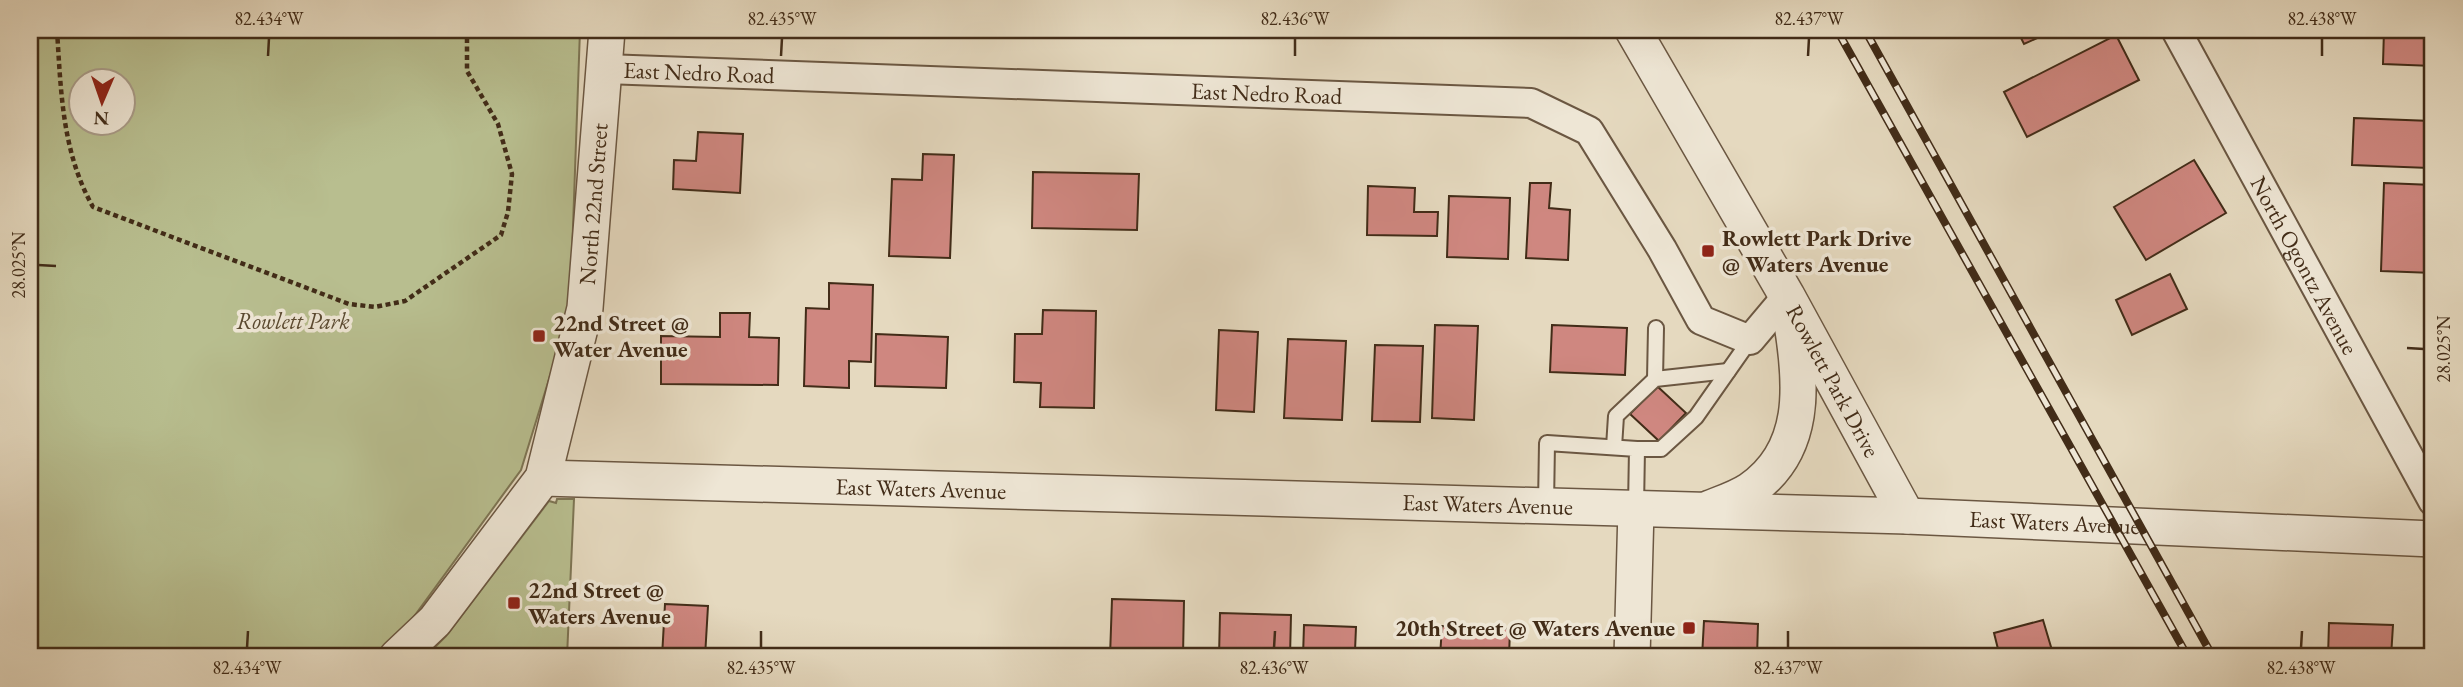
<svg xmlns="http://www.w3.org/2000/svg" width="2463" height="687" font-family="'EB Garamond',serif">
  <rect width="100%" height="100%" fill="#e5d9bf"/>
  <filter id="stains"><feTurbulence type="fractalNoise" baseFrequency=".00286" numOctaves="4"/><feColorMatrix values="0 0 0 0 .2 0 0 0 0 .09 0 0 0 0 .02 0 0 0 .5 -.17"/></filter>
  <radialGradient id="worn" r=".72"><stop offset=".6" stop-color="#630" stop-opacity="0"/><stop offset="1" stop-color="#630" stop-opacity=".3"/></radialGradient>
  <g fill="#b8be8f" stroke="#7d7554" stroke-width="2" fill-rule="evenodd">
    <path d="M30,30H580L570,311L521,470L399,637L376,657H30ZM80,80H122V122H80Z"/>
    <path d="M557,499H574L567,657H425L446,636L549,501L556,503Z"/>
  </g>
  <g fill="#cf8780" stroke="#422c18" stroke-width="2">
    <path d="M2017,30H2055L2024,44Z"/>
    <path d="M2384,30H2433V66L2383,64Z"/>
    <path d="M2116,35L2139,80L2027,137L2004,92Z"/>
    <path d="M2354,118L2431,121L2429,168L2352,165Z"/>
    <path d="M698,132L743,134L740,193L673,189L674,160L696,161Z"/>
    <path d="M923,154L954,155L950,258L889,256L892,179L922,180Z"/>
    <path d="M2194,160L2226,213L2146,260L2114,207Z"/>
    <path d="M1033,172L1139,174L1137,230L1032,228Z"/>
    <path d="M1530,183H1551L1549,208L1570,210L1568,260L1526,258Z"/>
    <path d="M2384,183L2433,185V273L2381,271Z"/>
    <path d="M1368,186L1415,188L1414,212H1438L1437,236L1367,235Z"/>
    <path d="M1449,196L1510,198L1508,259L1447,257Z"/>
    <path d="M2170,274L2187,309L2132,335L2116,300Z"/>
    <path d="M829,283L873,285L871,362L849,361V388L804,386L806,308L829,309Z"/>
    <path d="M1043,310L1096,311L1094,408L1040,407L1041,383L1014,382L1015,334H1042Z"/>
    <path d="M720,313H750L749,337L779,338L778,385L661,384V336L720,337Z"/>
    <path d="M1435,325L1478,326L1474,420L1432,418Z"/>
    <path d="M1552,325L1627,328L1625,375L1550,372Z"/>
    <path d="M1219,330L1258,332L1254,412L1216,410Z"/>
    <path d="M876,334L948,337L946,388L875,386Z"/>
    <path d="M1288,339L1346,341L1342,420L1284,418Z"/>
    <path d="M1375,345L1423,346L1420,422L1372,421Z"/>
    <path d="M1657,386L1686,413L1659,441L1630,414Z"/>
    <path d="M1112,599L1184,601L1183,657H1110Z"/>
    <path d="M665,604L708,606L705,657H662Z"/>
    <path d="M1220,613L1291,615L1290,657H1219Z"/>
    <path d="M2043,620L2054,657H2000L1994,633Z"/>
    <path d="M1704,621L1758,624L1757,657H1702Z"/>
    <path d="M2329,623L2393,625L2391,657H2328Z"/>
    <path d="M1304,625L1356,627L1355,651H1381V657H1303Z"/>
    <path d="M1442,626L1510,629L1509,657H1440Z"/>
  </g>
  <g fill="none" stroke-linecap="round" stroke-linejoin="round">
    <defs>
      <g id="service">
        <path d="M1655,379L1656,328"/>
        <path d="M1614,447L1616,416L1655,379L1728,371"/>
        <path d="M1637,449H1661L1696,417L1750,340"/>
        <path d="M1546,505L1547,443L1637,449L1636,507"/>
        <path d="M30,601V618"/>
      </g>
      <g id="minor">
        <path id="s1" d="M2176,30L2433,501"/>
        <path id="s2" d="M605,69L1531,103L1589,131L1662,249L1701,320L1750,340L1787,296"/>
      </g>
      <g id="tertiary">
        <path id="s3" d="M1633,30L1787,296L1907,516"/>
        <path id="s4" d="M543,478L1907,516L2433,539"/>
        <path d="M1710,508C1723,503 1738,498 1750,490C1807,451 1802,385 1792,324"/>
        <path id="s5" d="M397,657L435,621L543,478L585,308L607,30"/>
        <path d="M1632,657L1636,509"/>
      </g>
    </defs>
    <use href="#service" stroke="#6b5742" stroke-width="18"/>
    <use href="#minor" stroke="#6b5742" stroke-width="32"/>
    <use href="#tertiary" stroke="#6b5742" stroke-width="38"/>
    <path stroke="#422c18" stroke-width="4.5" stroke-dasharray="5 3.5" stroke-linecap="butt" d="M57,30C61,92 62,152 93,207L349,304L375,307L405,301L501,235L508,212L512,174L498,124L467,71V30"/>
    <use href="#service" stroke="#eee6d5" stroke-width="14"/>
    <use href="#minor" stroke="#eee6d5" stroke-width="28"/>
    <use href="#tertiary" stroke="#eee6d5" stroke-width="35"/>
    <defs>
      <g id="rail">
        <path d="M1837,30L2188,657"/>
        <path d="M1865,30L2213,657"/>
      </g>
    </defs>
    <use href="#rail" stroke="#422c18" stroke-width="8"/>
    <use href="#rail" stroke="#eee6d5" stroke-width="5" stroke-dasharray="16" stroke-linecap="butt"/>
  </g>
  <path fill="none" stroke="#422c18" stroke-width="2.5" d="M268,56L269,38M781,56L782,38M1295,56V38M1808,56L1809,38M2322,56V38M38,265L56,266M2407,348L2424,349M247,648L248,631M761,648V631M1274,648L1275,631M1788,648V631M2301,648L2302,631"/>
  <g fill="#8f2418" stroke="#eee6d5" stroke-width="2.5">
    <rect x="1701" y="244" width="14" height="14" rx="3.5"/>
    <rect x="532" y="329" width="14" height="14" rx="3.5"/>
    <rect x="507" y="596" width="14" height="14" rx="3.5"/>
    <rect x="1682" y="621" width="14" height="14" rx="3.5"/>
  </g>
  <g text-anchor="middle" stroke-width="7" stroke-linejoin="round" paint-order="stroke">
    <g font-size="23" fill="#422c18" stroke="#eee6d5">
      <text dy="8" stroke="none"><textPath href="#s2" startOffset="94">East Nedro Road</textPath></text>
      <text dy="8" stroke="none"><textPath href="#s2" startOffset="662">East Nedro Road</textPath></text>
      <text dy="8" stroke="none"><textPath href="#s5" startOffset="511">North 22nd Street</textPath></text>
      <text dy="8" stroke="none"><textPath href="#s1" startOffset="268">North Ogontz Avenue</textPath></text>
      <text dy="8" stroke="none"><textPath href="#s3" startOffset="404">Rowlett Park Drive</textPath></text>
      <text dy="8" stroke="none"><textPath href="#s4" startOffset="378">East Waters Avenue</textPath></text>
      <text dy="8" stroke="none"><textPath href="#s4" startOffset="945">East Waters Avenue</textPath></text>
      <text dy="8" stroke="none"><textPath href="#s4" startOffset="1512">East Waters Avenue</textPath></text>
    </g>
    <g font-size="23" font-weight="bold" fill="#422c18" stroke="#eee6d5" text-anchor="start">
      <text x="1722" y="246">Rowlett Park Drive<tspan x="1722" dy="26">@ Waters Avenue</tspan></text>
      <text x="553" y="331">22nd Street @<tspan x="553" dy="26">Water Avenue</tspan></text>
      <text x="528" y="598">22nd Street @<tspan x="528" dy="26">Waters Avenue</tspan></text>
      <text x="1675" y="636" text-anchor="end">20th Street @ Waters Avenue</text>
    </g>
    <g font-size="23" font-style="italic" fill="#5a4930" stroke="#eee6d5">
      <text x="293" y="329">Rowlett Park</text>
    </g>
  </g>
  <rect width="2463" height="687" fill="none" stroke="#e5d9bf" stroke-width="77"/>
  <g transform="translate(102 102) rotate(182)"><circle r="33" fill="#eee6d5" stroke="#a99c89" stroke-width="2"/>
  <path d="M0-5L12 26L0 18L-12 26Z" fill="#8f2418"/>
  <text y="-10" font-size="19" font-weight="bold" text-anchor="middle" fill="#422c18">N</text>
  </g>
  <rect x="38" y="38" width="2386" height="610" fill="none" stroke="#422c18" stroke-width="2.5"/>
  <g font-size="18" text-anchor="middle" fill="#422c18">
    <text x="269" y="25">82.434°W</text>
    <text x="782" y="25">82.435°W</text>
    <text x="1295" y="25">82.436°W</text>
    <text x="1809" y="25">82.437°W</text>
    <text x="2322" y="25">82.438°W</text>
    <text transform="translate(19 265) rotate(-90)" y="6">28.025°N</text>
    <text transform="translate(2444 349) rotate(-90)" y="6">28.025°N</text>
    <text x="247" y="674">82.434°W</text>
    <text x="761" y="674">82.435°W</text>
    <text x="1274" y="674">82.436°W</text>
    <text x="1788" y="674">82.437°W</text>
    <text x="2301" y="674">82.438°W</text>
  </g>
  <rect width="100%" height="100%" filter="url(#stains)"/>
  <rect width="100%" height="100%" fill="url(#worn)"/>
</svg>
